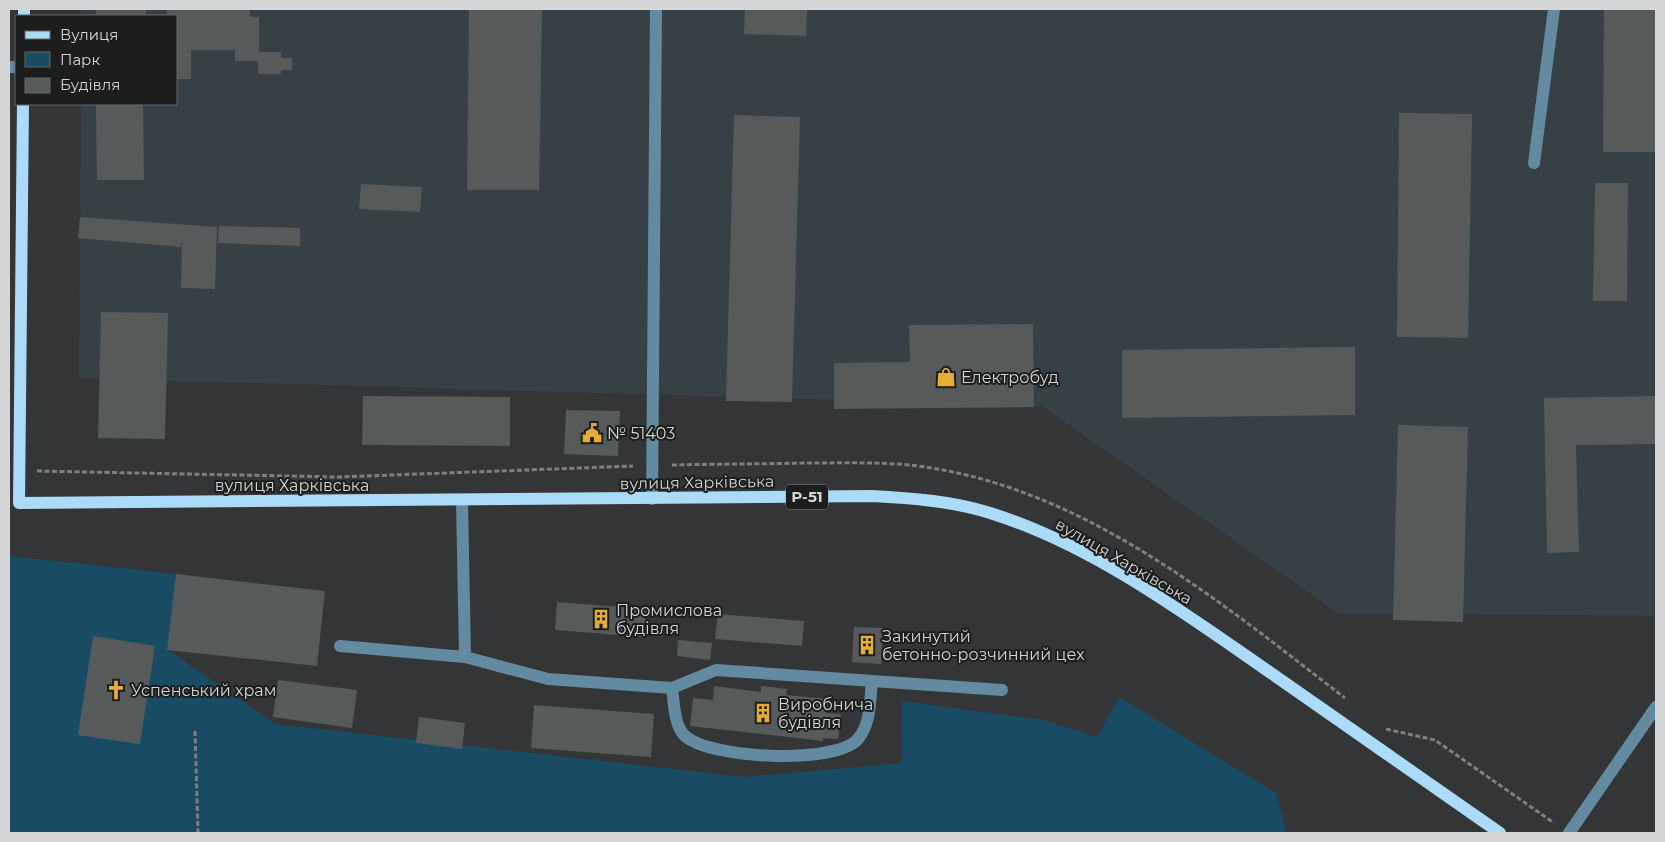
<svg xmlns="http://www.w3.org/2000/svg" width="1665" height="842" font-family="Montserrat,sans-serif">
  <rect width="100%" height="100%" fill="#333537"/>
  <path fill="#374045" d="M81,9H1656V616L1338,613L1042,406L79,378L81,104H176V16H81Z"/>
  <path fill="#194c64" d="M9,556L176,574L168,650L275,724L744,777L901,763L902,701L1043,720L1097,737L1119,697L1276,793L1287,833H9Z"/>
  <g fill="#575a5b">
    <rect x="96" y="9" width="50" height="7"/>
    <path d="M167,9H250V17H259V52H281V58H292V70H281V74H258V61H235V50H191V79H176V16H167Z"/>
    <path d="M469,9H542L539,190H467Z"/>
    <path d="M745,9H807L806,36L744,34Z"/>
    <path d="M1604,9H1656V152H1603Z"/>
    <path d="M96,104H143L144,180H97Z"/>
    <path d="M1399,113L1472,114L1468,338L1397,337Z"/>
    <path d="M734,115L800,117L792,402L726,401Z"/>
    <path d="M1595,183H1628L1627,301H1593Z"/>
    <path d="M361,184L422,187L420,212L359,209Z"/>
    <path d="M80,217L217,227L215,289L181,288L182,235L181,247L78,238Z"/>
    <path d="M219,226L300,228V246L218,243Z"/>
    <path d="M101,312L168,313L165,439L98,438Z"/>
    <path d="M1033,324L1034,407L834,409V363L910,362L909,325Z"/>
    <path d="M1355,347V415L1122,418V350Z"/>
    <path d="M363,396L510,397V446L362,445Z"/>
    <path d="M1656,396V444L1576,445L1579,552L1547,553L1544,398Z"/>
    <path d="M566,410L620,411L618,456L564,454Z"/>
    <path d="M1398,425L1468,427L1463,622L1393,620Z"/>
    <path d="M176,574L325,591L317,666L167,650Z"/>
    <path d="M557,602L646,609L644,637L555,630Z"/>
    <path d="M718,614L804,621L802,646L715,639Z"/>
    <path d="M854,627L883,628L881,664L852,662Z"/>
    <path d="M93,636L155,646L140,744L78,735Z"/>
    <path d="M678,640L712,643L710,660L677,656Z"/>
    <path d="M278,680L357,690L352,728L273,717Z"/>
    <path d="M714,686L761,692V686L787,689L786,695L828,699L826,713L841,714L838,739L823,738V741L690,726L693,698L713,700Z"/>
    <path d="M534,705L654,714L651,757L531,748Z"/>
    <path d="M419,717L465,723L462,749L416,743Z"/>
  </g>
  <g fill="none" stroke-linecap="round" stroke-linejoin="round">
    <g stroke="#7e7f81" stroke-width="3" stroke-dasharray="5 2.5" stroke-linecap="butt">
      <path d="M672,465C717,464 762,464 808,463C842,463 876,462 910,465C1079,484 1215,598 1345,698"/>
      <path d="M37,471L339,477L633,466"/>
      <path d="M1386,729L1435,740L1554,823"/>
      <path d="M195,731L198,833"/>
    </g>
    <g stroke="#638aa0" stroke-width="12">
      <path d="M9,67H16"/>
      <path d="M1534,163L1554,9"/>
      <path d="M652,499L656,9"/>
      <path d="M462,500L465,657L548,679L672,688L716,670L1002,690"/>
      <path d="M340,646L465,657"/>
      <path d="M672,688C674,702 674,724 684,735C707,759 836,765 858,739C871,724 870,699 872,681"/>
      <path d="M1569,833L1656,707"/>
    </g>
    <g stroke="#abdbf6" stroke-width="12">
      <path d="M24,16V9"/>
      <path d="M23,104L19,503L871,496C911,498 952,501 990,513C1090,544 1183,612 1268,671C1345,725 1423,779 1500,833"/>
    </g>
  </g>
  <defs>
    <symbol id="shop-bare" viewBox="-9 -9 18 18"><path d="M-5-2.5h2.3a2.7 3.5 0 0 1 5.4 0H5L5.5 6h-11ZM-1.5-2.5h3a1.5 2.3 0 0 0-3 0Z" fill="#e4ae35" stroke="#1c1d1d" stroke-width="2.5" paint-order="stroke"/></symbol>
    <symbol id="civic-bare" viewBox="-9 -9 18 18"><path d="M-.6-6.5H3V-4.5H.6V-3L4-1V1h2V6H-6V1h2V-1L-.6-3ZM-1.2 2.5V6h2.4V2.5Z" fill="#e4ae35" stroke="#1c1d1d" stroke-width="2.5" paint-order="stroke"/></symbol>
    <symbol id="building-bare" viewBox="-9 -9 18 18"><path d="M-4-6H4V6H1V3H-1V6H-4ZM-2.5-4.3h1.7v1.8h-1.7ZM.8-4.3h1.7v1.8H.8ZM-2.5-1h1.7V.8h-1.7ZM.8-1h1.7V.8H.8Z" fill="#e4ae35" stroke="#1c1d1d" stroke-width="2.5" paint-order="stroke"/></symbol>
    <symbol id="church-bare" viewBox="-9 -9 18 18"><path d="M-1.2-6h2.4v3.5h3.3v2.4h-3.3V6h-2.4V-.1h-3.3v-2.4h3.3Z" fill="#e4ae35" stroke="#1c1d1d" stroke-width="2.5" paint-order="stroke"/></symbol>
  </defs>
  <g fill-rule="evenodd">
    <use href="#shop-bare" x="932" y="363" width="28" height="28"/>
    <use href="#civic-bare" x="578" y="419" width="28" height="28"/>
    <use href="#building-bare" x="587" y="605" width="28" height="28"/>
    <use href="#building-bare" x="853" y="631" width="28" height="28"/>
    <use href="#church-bare" x="102" y="676" width="28" height="28"/>
    <use href="#building-bare" x="749" y="699" width="28" height="28"/>
  </g>
  <g text-anchor="middle" stroke-width="4" stroke-linejoin="round" paint-order="stroke">
    <rect fill="#1c1d1d" stroke="#9e9e9f" stroke-width="1" x="786" y="484.5" width="42" height="25" rx="4"/>
    <g font-size="15" font-weight="bold" fill="#d5d6d7">
      <text x="807" y="502">Р-51</text>
    </g>
    <g font-size="16" fill="#d5d6d7" stroke="#1c1d1d" text-anchor="start">
      <text x="961" y="383">Електробуд</text>
      <text x="607" y="439">№ 51403</text>
      <text x="616" y="616">Промислова<tspan x="616" dy="18">будівля</tspan></text>
      <text x="882" y="642">Закинутий<tspan x="882" dy="18">бетонно-розчинний цех</tspan></text>
      <text x="131" y="696">Успенський храм</text>
      <text x="778" y="710">Виробнича<tspan x="778" dy="18">будівля</tspan></text>
    </g>
    <g font-size="16" fill="#d5d6d7" stroke="#1c1d1d">
      <text transform="translate(697 482) rotate(-1)" y="6">вулиця Харківська</text>
      <text x="292" y="491">вулиця Харківська</text>
      <text transform="translate(1124 561) rotate(30)" y="6">вулиця Харківська</text>
    </g>
  </g>
  <rect width="1665" height="842" fill="none" stroke="#d5d6d7" stroke-width="20"/>
  <rect x="15" y="15" width="162" height="90" fill="#1c1d1d" stroke="#666767"/>
  <rect x="25" y="31" width="25" height="8" fill="#abdbf6" stroke="#666767"/>
  <text x="60" y="40" font-size="15" fill="#d5d6d7">Вулиця</text>
  <rect x="25" y="52" width="25" height="15" fill="#194c64" stroke="#666767"/>
  <text x="60" y="65" font-size="15" fill="#d5d6d7">Парк</text>
  <rect x="25" y="78" width="25" height="15" fill="#575a5b" stroke="#666767"/>
  <text x="60" y="90" font-size="15" fill="#d5d6d7">Будівля</text>
</svg>
